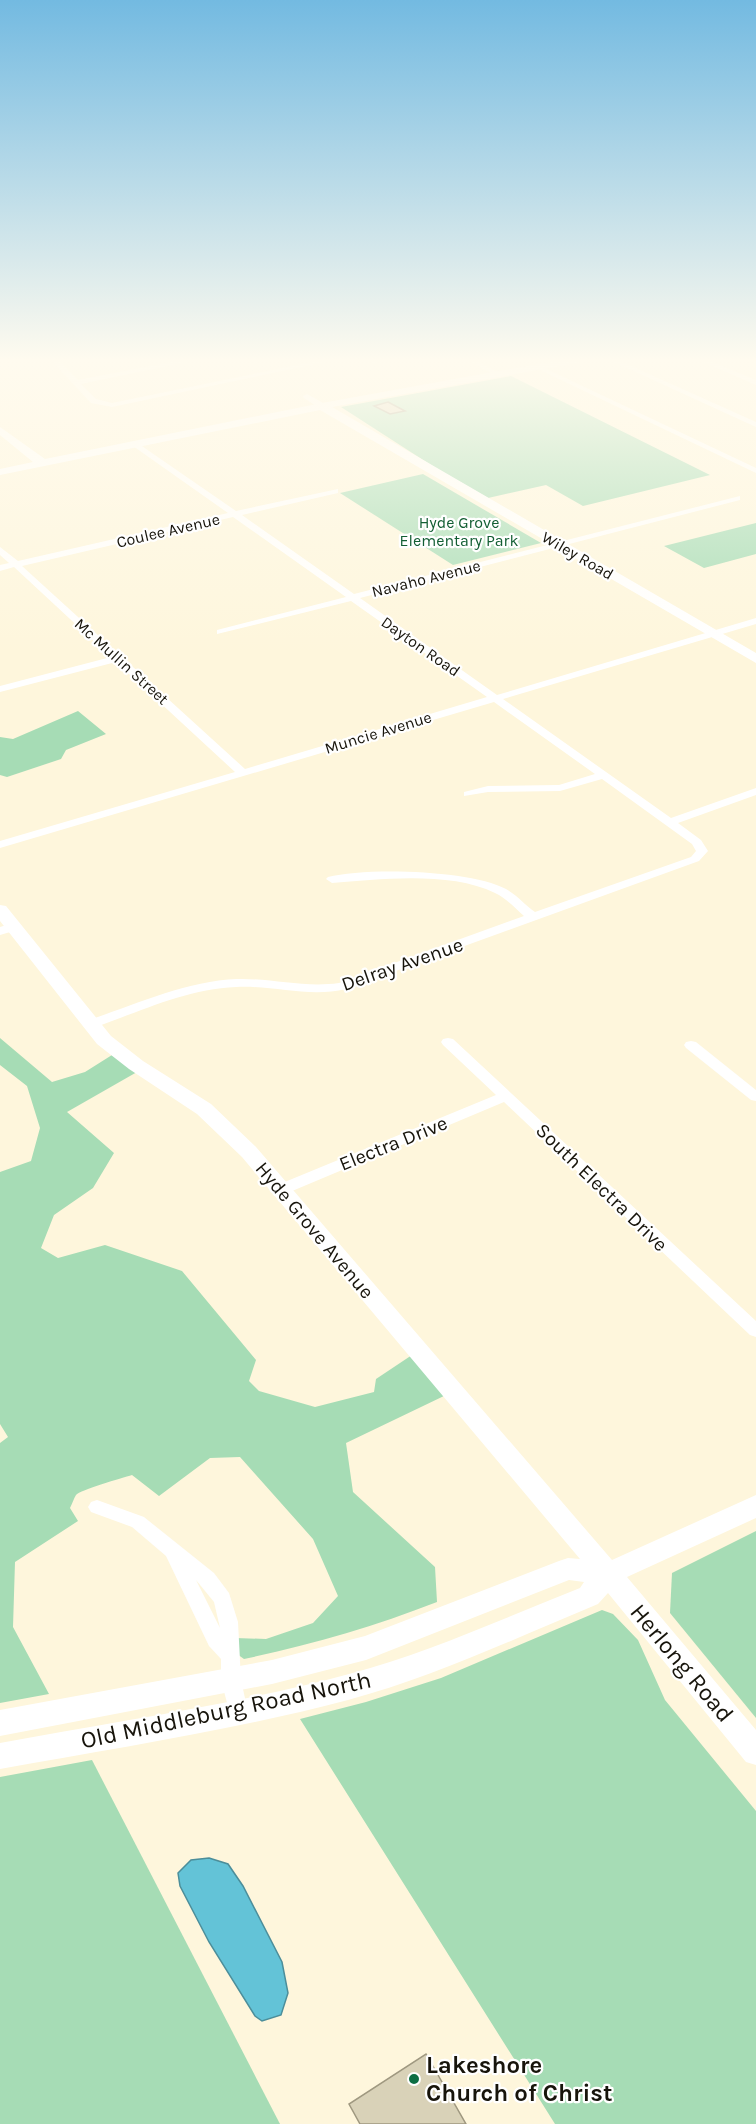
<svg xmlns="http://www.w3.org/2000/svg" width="756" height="2124" font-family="Karla,sans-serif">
  <rect width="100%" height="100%" fill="#fef6dc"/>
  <g fill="#a6dcb5">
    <path d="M511,376L710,475L583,506L546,485L488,498L434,467L341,407Z"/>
    <path d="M423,474L541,543L453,565L340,493Z"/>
    <path d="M756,523V554L704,568L664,546Z"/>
    <path d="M78,711L106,734L66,750L61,759L7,777L0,775V737L13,739Z"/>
    <path d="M0,1038L52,1082L85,1072L112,1055L137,1072L67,1112L114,1153L93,1188L54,1215L41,1248L58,1258L105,1245L182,1271L256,1360L249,1381L259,1391L315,1407L374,1392L376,1379L412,1355L446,1395L346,1443L353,1492L435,1567L437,1602C373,1627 310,1645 244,1659L237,1654L235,1638L266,1639L313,1623L338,1596L313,1539L240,1457L210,1458L159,1496L132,1475C122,1478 80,1490 76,1495C74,1498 72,1504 70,1508L78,1521L15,1562L13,1627L49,1694L0,1703V1443L8,1437L0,1424V1172L31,1161L40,1128L27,1086L0,1065Z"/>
    <path d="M756,1531V1718L670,1613L672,1573Z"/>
    <path d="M602,1610L613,1614L638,1640L665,1700L756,1811V2124H555L300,1719L366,1702L441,1678Z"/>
    <path d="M92,1760L280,2124H0V1777Z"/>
  </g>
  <path fill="#63c3d7" stroke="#4c8e9a" stroke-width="1.5" d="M209,1858L228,1864L243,1886L282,1962L288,1993L281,2015L262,2021L255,2016L209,1942L180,1886L178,1873L191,1860Z"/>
  <g fill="#d9d2b8" stroke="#9f9880" stroke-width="1.5">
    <path d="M388,402L405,411L390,414L374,406Z"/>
    <path d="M426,2054L466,2124H360L349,2104Z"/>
  </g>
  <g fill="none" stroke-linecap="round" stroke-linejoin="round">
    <g fill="#fff" fill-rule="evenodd">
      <path d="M48,357H71L59,361L78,380L197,357H210L81,384L96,399L112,403L336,357H348L112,407L91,403Z"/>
      <path d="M362,357H370L379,362L374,363Z"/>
      <path d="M461,357H469L501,374L495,375Z"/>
      <path d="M552,357H560L569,362L564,363Z"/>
      <path d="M603,357H611L756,422V427Z"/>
      <path d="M692,357H700L756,380V385Z"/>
      <path d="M536,366H540L756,468V473L536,368Z"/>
      <path d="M307,394L325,404V408H319L304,398L303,396Z"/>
      <path d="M136,442L236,511L338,489V493L242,515L354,594L740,496V500L360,598L497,695L756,618V624L503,699L671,818L756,788V795L678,823L701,840L708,851L699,861L346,989C309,998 273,985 236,987C187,989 141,1011 96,1027H86L84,1024L86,1021C135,1005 185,981 237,979C271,978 304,988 339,983L524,916C515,908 506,898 495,893C451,871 380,879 332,883L326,879L328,877C366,867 472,870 506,889C517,895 525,905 535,912L691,857L696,851L692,844L602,779L560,791L488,792L464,796V792L488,786L559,785L595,774L494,702L0,848V841L235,772L116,662L0,692V686L111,657L14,567L0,571V565L9,563L0,555V547L18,561L228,513L133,446L132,444ZM233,517L346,597L217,630V634L351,601L487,697L245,769L22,566Z"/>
      <path d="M13,923L17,924L19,927L17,930L0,935V927Z"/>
      <path d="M448,1038L453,1039L756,1321V1337L750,1335L504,1102L285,1194H275L273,1190L275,1186L496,1095L443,1045L441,1042L443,1039Z"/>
      <path d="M691,1041L696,1042L756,1090V1101L751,1100L686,1048L684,1045L686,1042Z"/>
      <path d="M97,1500L144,1517L214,1573L229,1593L238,1622L241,1680L248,1712L245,1718L238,1721L231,1718L221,1680V1659L209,1646L166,1556L132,1527L91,1512L88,1507L91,1502ZM196,1580L214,1602L220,1628Z"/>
    </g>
    <g fill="#fff" fill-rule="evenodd">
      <path d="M577,357H598L593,360L332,407L756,653V663L320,410L0,475V469L33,462L0,435V427L45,459L322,403Z"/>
      <path d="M0,905L6,906L111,1036L143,1061L211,1104L256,1147L612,1560L756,1495V1518L627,1577L756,1730V1765L746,1762L608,1593L598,1604C516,1638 434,1677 348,1700C234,1730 116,1748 0,1769V1743C116,1721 235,1705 349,1674C428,1653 504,1618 580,1588L584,1582L569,1580L366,1660L272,1684L0,1736V1710L272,1660L365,1636L559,1561L568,1558L580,1559L242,1157L197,1114L129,1069L97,1044L0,921Z"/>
    </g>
  </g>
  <linearGradient id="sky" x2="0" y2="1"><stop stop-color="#73bae1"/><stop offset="0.55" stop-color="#fffbef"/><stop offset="1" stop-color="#fffbef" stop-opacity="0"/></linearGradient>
  <rect width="756" height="654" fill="url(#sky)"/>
  <circle fill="#0d6e43" stroke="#fff" stroke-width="2" cx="414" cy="2079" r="6"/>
  <g text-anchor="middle" stroke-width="4.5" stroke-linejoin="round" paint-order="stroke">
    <g font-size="16" fill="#125e33" stroke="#fff">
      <text x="459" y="528">Hyde Grove<tspan x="459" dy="18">Elementary Park</tspan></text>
    </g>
    <g font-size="16" fill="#17140b" stroke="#fff">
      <text transform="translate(168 530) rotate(-13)" y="6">Coulee Avenue</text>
      <text transform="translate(578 555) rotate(30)" y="6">Wiley Road</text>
      <text transform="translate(426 578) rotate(-14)" y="6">Navaho Avenue</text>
      <text transform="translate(421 646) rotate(35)" y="6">Dayton Road</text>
      <text transform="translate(122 661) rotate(42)" y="6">Mc Mullin Street</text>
      <text transform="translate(378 732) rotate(-17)" y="6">Muncie Avenue</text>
    </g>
    <g font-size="20" fill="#17140b" stroke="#fff">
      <text transform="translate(402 964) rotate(-19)" y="7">Delray Avenue</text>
      <text transform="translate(393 1143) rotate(-22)" y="7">Electra Drive</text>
      <text transform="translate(602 1187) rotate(44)" y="7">South Electra Drive</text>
      <text transform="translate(315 1230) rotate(50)" y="7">Hyde Grove Avenue</text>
    </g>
    <g font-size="24" fill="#17140b" stroke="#fff">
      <text transform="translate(682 1663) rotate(50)" y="8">Herlong Road</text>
      <text transform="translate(226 1710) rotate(-12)" y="8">Old Middleburg Road North</text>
    </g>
    <g font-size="24" font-weight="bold" fill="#17140b" stroke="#fff" text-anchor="start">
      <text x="426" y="2073">Lakeshore<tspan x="426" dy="28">Church of Christ</tspan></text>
    </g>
  </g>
</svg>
